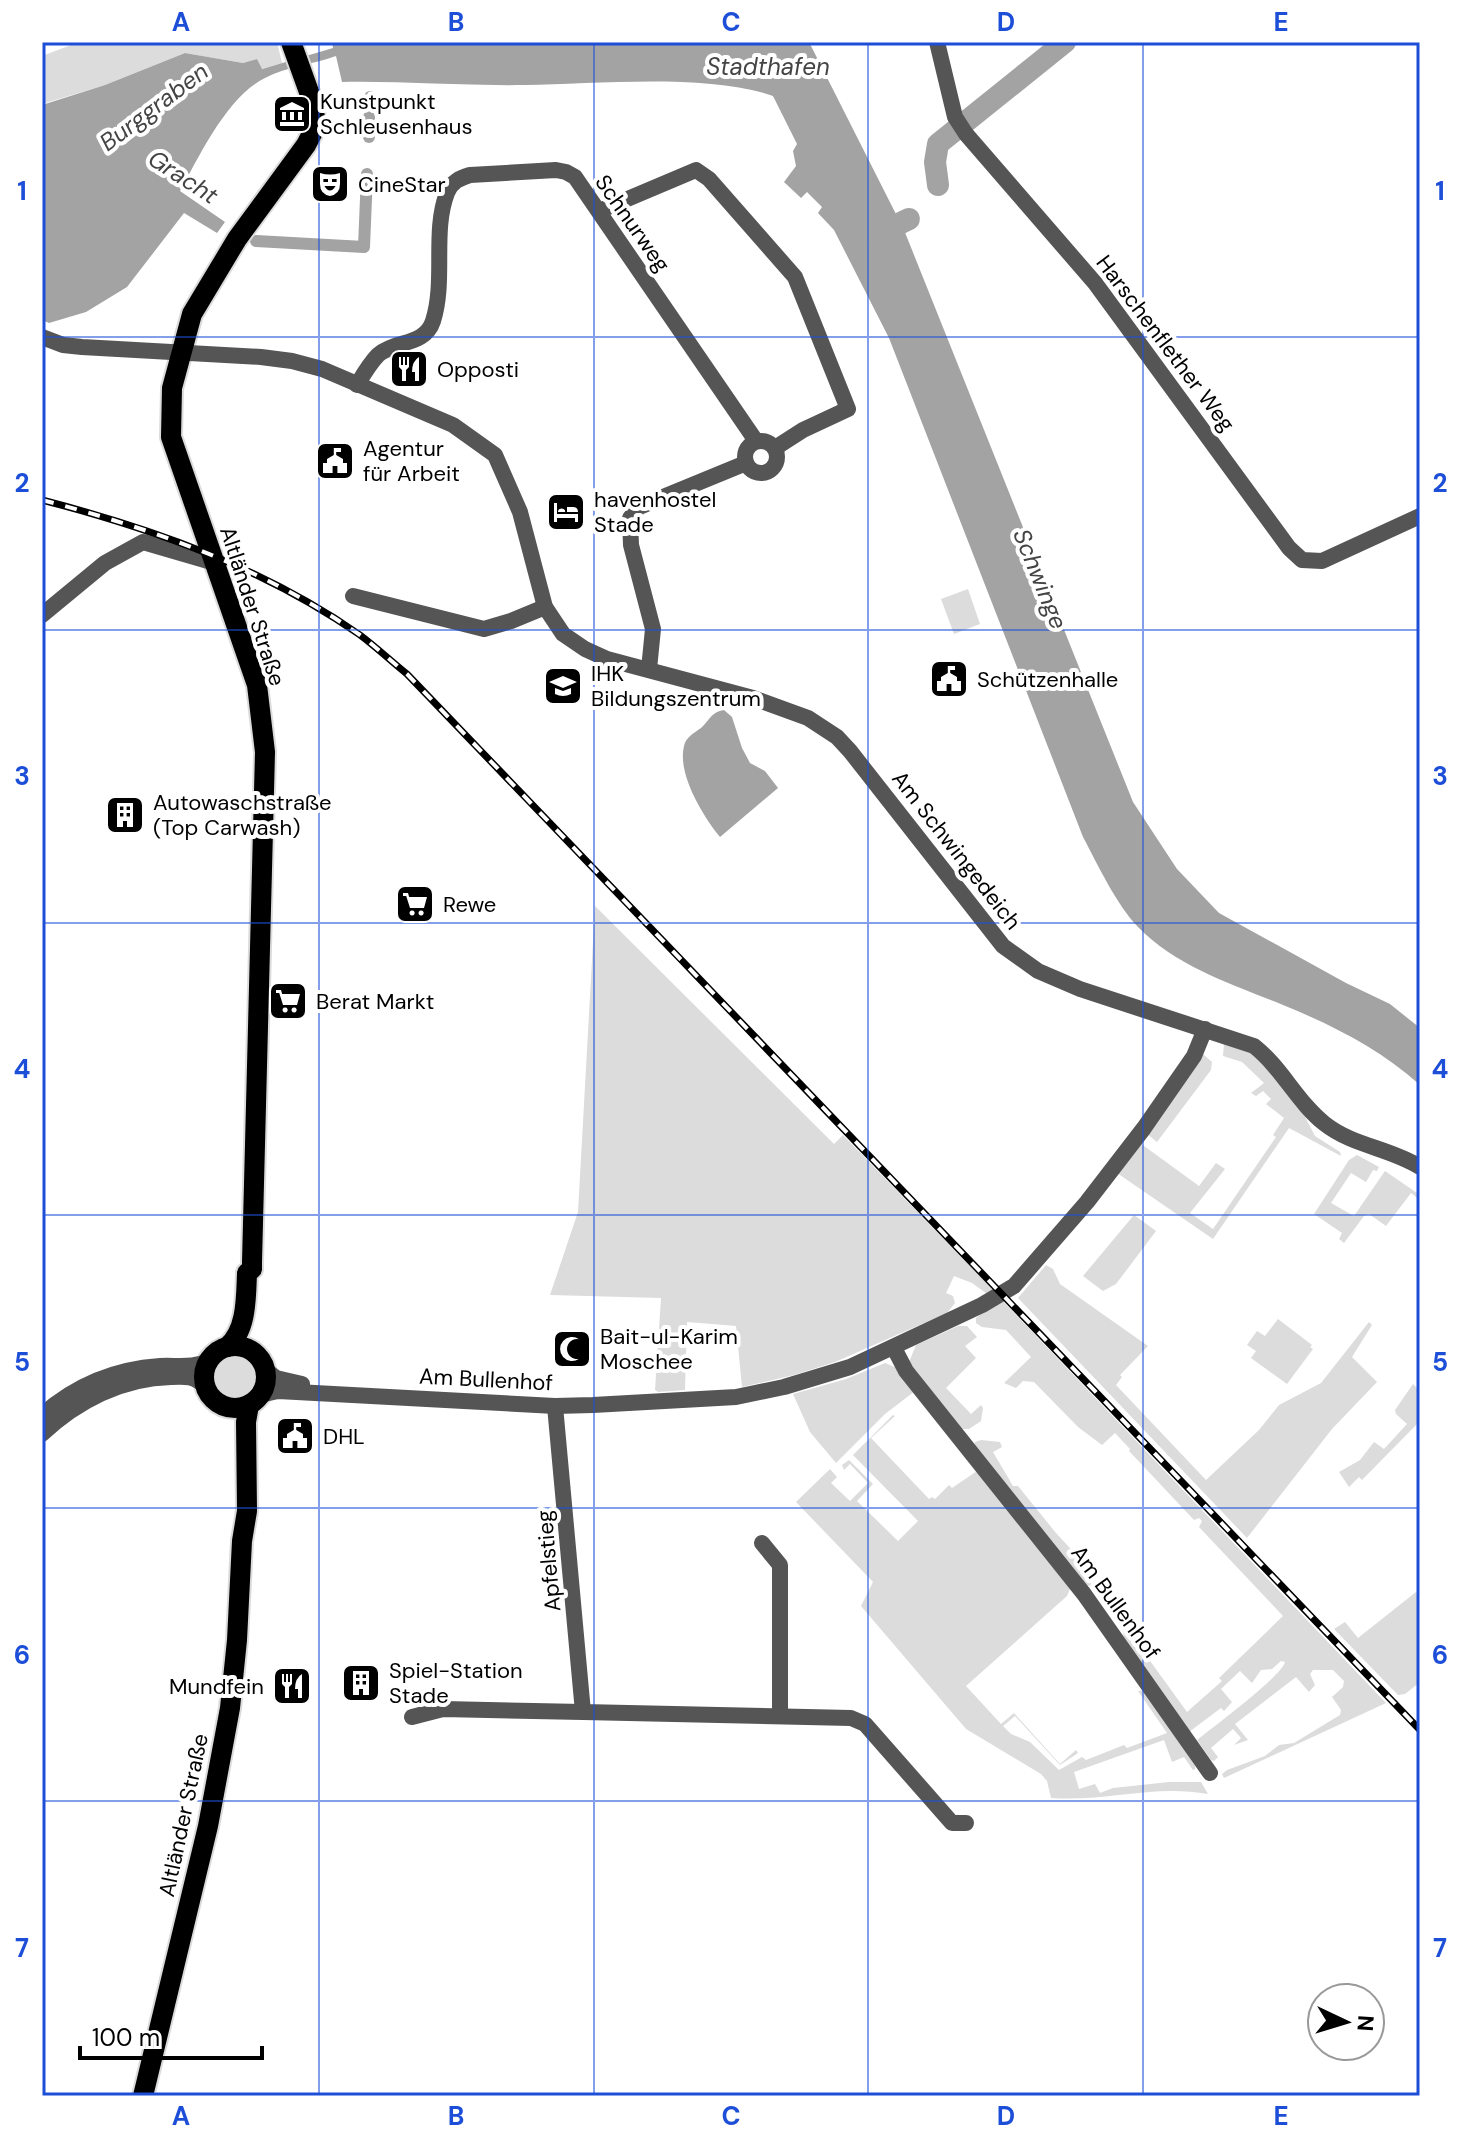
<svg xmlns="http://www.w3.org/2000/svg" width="1462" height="2138" font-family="'DM Sans',sans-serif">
  <rect width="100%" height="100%" fill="#fff"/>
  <g fill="#dcdcdc">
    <path d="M79,42H277L282,63L261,69L257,59L243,63L185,53L105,85L42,104V56Z"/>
    <path d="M968,589L980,624L954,634L941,599Z"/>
    <path d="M595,906L834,1144L843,1135L996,1293L990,1296L972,1283L954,1276L946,1293L953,1296L955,1303L947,1313L835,1362L794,1375L742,1387L736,1326L687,1322L685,1390L658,1392L655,1390L661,1298L550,1295L578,1212Z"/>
    <path d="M1224,1043L1247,1050L1260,1059L1301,1109L1315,1136L1340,1152L1341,1156L1289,1128L1213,1239L1117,1173L1140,1143L1199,1186L1216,1163L1225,1169L1190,1213L1213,1229L1276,1137L1273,1135L1284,1118L1266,1104L1271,1099L1263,1091L1256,1096L1251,1093L1264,1083L1242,1062L1223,1056Z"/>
    <path d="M1203,1054L1212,1062L1211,1070L1157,1142L1147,1134Z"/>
    <path d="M1357,1155L1379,1167L1377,1171L1373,1170L1366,1182L1351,1173L1331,1203L1354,1216L1385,1171L1420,1195V1200L1411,1193L1386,1226L1369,1214L1364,1216L1344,1243L1339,1239L1342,1233L1314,1214L1349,1160Z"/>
    <path d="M1134,1215L1156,1231L1116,1284L1103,1291L1083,1276Z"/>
    <path d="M1046,1265L1053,1269L1060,1284L1148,1346L1120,1375L1122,1377L1116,1385L1206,1480L1259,1430L1279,1405L1321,1383L1369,1322L1372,1325L1352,1357L1377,1382L1332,1429L1247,1538L1018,1298Z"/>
    <path d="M1001,1299L1386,1703L1224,1778L1222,1774L1227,1770L1265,1756L1279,1745L1294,1743L1340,1715L1341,1710L1332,1697L1343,1687L1344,1681L1333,1670H1313L1310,1674L1315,1685L1309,1692L1296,1677L1235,1724L1248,1740L1234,1745L1241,1738L1233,1729L1211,1748L1218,1757L1214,1761L1211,1760L1197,1740C1212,1728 1283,1675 1285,1662L1281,1661L1272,1669L1261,1670L1252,1683L1240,1671L1221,1689L1232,1702L1224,1711L1221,1708L1189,1732L1124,1639L1123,1630L1127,1629L1187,1712L1222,1681L1219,1678L1283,1616L1199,1527L1202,1521L1199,1518L1194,1520L1129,1451L1130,1449L1115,1433L1102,1445L1078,1427L1034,1382L1023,1381L1016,1388L1004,1383L1031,1357L1006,1330L982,1327L976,1323V1318Z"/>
    <path d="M1278,1319L1312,1345L1310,1347L1313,1349L1287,1384L1251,1358L1256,1351L1247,1345L1257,1331L1265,1336Z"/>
    <path d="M958,1326H967L977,1337L965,1346L976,1358L946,1388L971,1414L981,1405L983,1408L981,1421L969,1429H960L909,1362L916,1345Z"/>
    <circle cx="235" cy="1377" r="21"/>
    <path d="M885,1363L897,1368L915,1391L885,1414L836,1463L810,1432L793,1394L846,1379Z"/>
    <path d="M1413,1384L1420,1391V1421L1362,1480L1359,1477L1349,1487L1339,1472L1360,1460L1374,1442L1384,1449L1407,1424L1396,1414L1395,1410Z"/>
    <path d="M893,1415L895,1416L871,1438L929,1499L932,1497L935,1499L949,1485L952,1488L977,1471L1070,1589L1067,1596L966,1686L1001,1724L1014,1713L1060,1764L1076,1750L1078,1753L1060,1765L1015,1716L1003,1726L1011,1734L1030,1742L1059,1770L1082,1757L1086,1760L1124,1745L1127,1748L1167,1733L1138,1691L1145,1690L1195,1766V1769L1193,1770L1184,1757L1172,1762L1164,1740L1074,1772L1079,1789L1095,1784L1100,1793L1113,1788L1169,1782H1201L1208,1794C1154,1784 1106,1802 1051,1798L1047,1781L1041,1774L966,1729L861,1606L873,1582L796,1502L830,1469L837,1477L831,1483L850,1501L868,1483L850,1464L844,1470L842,1465L849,1460L873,1484L857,1501L898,1541L918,1521L853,1455Z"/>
    <path d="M981,1440L1000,1442L1002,1447L993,1452L1013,1486H1018L1056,1533L1093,1573L1088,1578L1092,1585L1086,1586L974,1447L975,1442Z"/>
    <path d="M1416,1592L1420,1597V1682L1405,1694L1398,1695L1334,1629L1345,1622L1358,1638Z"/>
  </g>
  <g fill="#a3a3a3">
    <path d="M332,42H809L904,230L1133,802L1177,869L1219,913L1346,983L1390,1004L1420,1028V1085C1380,1049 1332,1025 1283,1005C1232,984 1177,967 1138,927C1116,904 1098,865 1083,837L889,338L834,230L818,213L822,207L807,192L801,198L784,182L796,166L793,151L797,144L773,96C708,73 596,84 525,85C464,86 403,81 342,82L336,56C315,64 285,67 265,78C227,97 200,155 180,191L225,222L217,233L184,213L127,287L86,312L49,323L42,320V105L105,85L185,53L243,63L257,59L262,69L333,48Z"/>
    <path d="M724,710L732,717L742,748L750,763L765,771L778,788L720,837C703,816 677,774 684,746C686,737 694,733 701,728C710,720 711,712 724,710Z"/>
  </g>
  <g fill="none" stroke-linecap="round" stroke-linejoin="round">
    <g stroke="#a3a3a3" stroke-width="12">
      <path d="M370,106V97"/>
      <path d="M369,137V117"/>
      <path d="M256,241L364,247L367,174"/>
    </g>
    <g stroke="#a3a3a3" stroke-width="22">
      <path d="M938,185L935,162L938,144L1065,42"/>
      <path d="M874,236L909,219"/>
    </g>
    <defs>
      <g id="major">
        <circle cx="235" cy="1377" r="31"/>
        <path d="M227,1347C247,1331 246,1297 247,1273L252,1269V1262L265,752L257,685L171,437L172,388L192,314L237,239L306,145L316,126L313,103L291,42"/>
        <path d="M143,2096L208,1826L230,1708L237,1640L242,1541L247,1511L246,1422L249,1405"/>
      </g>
    </defs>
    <use href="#major" stroke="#dbdbdb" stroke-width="24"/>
    <g stroke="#555" stroke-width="16">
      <path d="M937,42L955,117L966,134L1095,283L1289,548L1302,560L1322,561L1420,516"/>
      <path d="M599,211L696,170L709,179L795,277L848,409L803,430L775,448"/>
      <path d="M42,337L63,345L82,347L261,357L292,361L322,369L453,425L495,455L520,512L545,607L563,634L585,649L607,659L753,698L808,718L837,737L850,751L1003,946L1038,971L1080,989L1254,1046C1282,1068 1297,1102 1325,1124C1353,1146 1390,1148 1420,1167"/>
      <path d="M357,385C363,375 370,363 378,355C395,340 425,346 433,321C446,280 432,232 447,193C451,182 460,178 470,175L556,170L566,172L575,177L756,441"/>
      <circle cx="761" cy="457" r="16"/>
      <path d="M353,596L484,629L511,621L545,607"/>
      <path d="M42,615L105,563L143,542L215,563"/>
      <path d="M649,669L653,629L631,545L630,518L639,507L746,463"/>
      <path d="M894,1348L906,1371L1084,1594L1210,1773"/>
      <path d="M264,1369L276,1378L302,1384"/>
      <path d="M260,1395L278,1391L555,1406L593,1405L736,1397L784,1387L850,1367L982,1305L1014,1286L1087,1202L1144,1128L1194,1056L1205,1029"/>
      <path d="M555,1406L583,1712L851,1718L865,1724L952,1823H966"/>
      <path d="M42,1415C76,1385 115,1369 160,1366C177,1365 194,1369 209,1360"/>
      <path d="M42,1434C77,1401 122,1378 171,1377C185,1376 196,1376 205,1387"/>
      <path d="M762,1543L780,1565V1715"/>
      <path d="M412,1717L443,1709L583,1712"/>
    </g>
    <use href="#major" stroke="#000" stroke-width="20"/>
    <defs>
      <path id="rail" d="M42,500C154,529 264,568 360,635C376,647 391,661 407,674L1420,1730"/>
    </defs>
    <use href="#rail" stroke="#000" stroke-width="7"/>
    <use href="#rail" stroke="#fff" stroke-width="4" stroke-dasharray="12" stroke-linecap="butt"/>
  </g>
  <path fill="none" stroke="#1d4ed8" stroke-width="2" stroke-opacity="0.55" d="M319,42V2096M594,42V2096M868,42V2096M1143,42V2096M42,337H1420M42,630H1420M42,923H1420M42,1215H1420M42,1508H1420M42,1801H1420"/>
  <defs>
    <symbol id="museum-square" viewBox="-11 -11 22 22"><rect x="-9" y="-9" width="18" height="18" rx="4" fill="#000" stroke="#fff"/><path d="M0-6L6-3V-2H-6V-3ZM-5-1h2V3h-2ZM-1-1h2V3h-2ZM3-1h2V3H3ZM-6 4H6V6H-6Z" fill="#fff"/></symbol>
    <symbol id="theatre-square" viewBox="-11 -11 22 22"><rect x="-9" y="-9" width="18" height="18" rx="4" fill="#000" stroke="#fff"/><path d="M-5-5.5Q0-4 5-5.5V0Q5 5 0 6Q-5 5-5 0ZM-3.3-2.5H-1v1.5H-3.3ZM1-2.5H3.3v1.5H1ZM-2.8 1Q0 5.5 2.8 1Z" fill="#fff"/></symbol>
    <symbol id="restaurant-square" viewBox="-11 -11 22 22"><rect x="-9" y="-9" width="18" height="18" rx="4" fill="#000" stroke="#fff"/><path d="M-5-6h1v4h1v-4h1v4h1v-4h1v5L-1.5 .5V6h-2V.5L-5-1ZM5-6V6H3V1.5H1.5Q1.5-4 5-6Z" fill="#fff"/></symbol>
    <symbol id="civic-square" viewBox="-11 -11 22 22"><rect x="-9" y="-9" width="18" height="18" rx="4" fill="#000" stroke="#fff"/><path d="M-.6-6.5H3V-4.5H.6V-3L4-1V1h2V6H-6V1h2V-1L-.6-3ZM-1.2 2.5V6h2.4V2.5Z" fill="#fff"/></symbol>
    <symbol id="hotel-square" viewBox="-11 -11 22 22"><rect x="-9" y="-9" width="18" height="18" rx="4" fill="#000" stroke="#fff"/><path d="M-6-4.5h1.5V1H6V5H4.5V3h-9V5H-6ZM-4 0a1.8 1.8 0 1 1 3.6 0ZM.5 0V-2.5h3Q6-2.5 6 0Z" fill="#fff"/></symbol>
    <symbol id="school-square" viewBox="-11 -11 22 22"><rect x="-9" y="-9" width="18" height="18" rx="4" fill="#000" stroke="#fff"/><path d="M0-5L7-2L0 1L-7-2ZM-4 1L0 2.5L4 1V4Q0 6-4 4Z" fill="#fff"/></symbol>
    <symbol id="building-square" viewBox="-11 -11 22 22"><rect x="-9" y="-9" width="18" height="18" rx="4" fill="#000" stroke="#fff"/><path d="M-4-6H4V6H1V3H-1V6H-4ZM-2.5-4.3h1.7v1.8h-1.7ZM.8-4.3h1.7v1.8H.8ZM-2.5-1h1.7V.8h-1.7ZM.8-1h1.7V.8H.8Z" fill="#fff"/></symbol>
    <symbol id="supermarket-square" viewBox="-11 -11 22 22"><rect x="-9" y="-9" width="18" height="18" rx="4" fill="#000" stroke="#fff"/><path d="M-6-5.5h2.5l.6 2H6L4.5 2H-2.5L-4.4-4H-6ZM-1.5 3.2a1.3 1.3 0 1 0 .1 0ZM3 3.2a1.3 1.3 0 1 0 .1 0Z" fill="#fff"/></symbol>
    <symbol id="mosque-square" viewBox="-11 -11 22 22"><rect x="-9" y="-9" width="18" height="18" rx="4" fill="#000" stroke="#fff"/><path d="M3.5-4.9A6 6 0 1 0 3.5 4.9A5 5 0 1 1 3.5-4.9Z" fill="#fff"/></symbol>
  </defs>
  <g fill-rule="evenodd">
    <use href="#museum-square" x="270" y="92" width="44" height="44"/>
    <use href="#theatre-square" x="308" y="162" width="44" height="44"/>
    <use href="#restaurant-square" x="387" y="347" width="44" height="44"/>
    <use href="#civic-square" x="313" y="439" width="44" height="44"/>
    <use href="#hotel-square" x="544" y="490" width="44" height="44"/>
    <use href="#civic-square" x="927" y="657" width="44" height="44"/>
    <use href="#school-square" x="541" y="664" width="44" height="44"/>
    <use href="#building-square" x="103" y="793" width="44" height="44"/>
    <use href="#supermarket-square" x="393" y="882" width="44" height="44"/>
    <use href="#supermarket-square" x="266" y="979" width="44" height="44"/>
    <use href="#mosque-square" x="550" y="1327" width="44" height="44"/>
    <use href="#civic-square" x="273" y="1414" width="44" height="44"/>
    <use href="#building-square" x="339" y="1661" width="44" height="44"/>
    <use href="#restaurant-square" x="270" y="1664" width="44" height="44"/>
  </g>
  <g text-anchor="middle" stroke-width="8" stroke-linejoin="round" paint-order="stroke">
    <g font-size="22" fill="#000" stroke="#fff" text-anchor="start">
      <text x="320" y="109">Kunstpunkt<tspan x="320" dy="25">Schleusenhaus</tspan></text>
      <text x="358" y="192">CineStar</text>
      <text x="437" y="377">Opposti</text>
      <text x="363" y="456">Agentur<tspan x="363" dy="25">für Arbeit</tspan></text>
      <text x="594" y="507">havenhostel<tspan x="594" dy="25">Stade</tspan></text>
      <text x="591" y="681">IHK<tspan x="591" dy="25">Bildungszentrum</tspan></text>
      <text x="977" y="687">Schützenhalle</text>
      <text x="153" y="810">Autowaschstraße<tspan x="153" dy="25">(Top Carwash)</tspan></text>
      <text x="443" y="912">Rewe</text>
      <text x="316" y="1009">Berat Markt</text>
      <text x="600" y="1344">Bait-ul-Karim<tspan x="600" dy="25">Moschee</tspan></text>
      <text x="323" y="1444">DHL</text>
      <text x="389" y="1678">Spiel-Station<tspan x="389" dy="25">Stade</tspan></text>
      <text x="264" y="1694" text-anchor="end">Mundfein</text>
    </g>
    <g font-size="22" fill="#000" stroke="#fff">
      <text transform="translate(633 223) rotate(55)" y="8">Schnurweg</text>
      <text transform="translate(1166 343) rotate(53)" y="8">Harschenflether Weg</text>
      <text transform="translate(253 606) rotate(72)" y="8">Altländer Straße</text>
      <text transform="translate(957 850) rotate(52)" y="8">Am Schwingedeich</text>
      <text transform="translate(486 1379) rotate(3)" y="8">Am Bullenhof</text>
      <text transform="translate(548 1561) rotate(-95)" y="8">Apfelstieg</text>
      <text transform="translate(1116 1602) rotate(54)" y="8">Am Bullenhof</text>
      <text transform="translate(183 1815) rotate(-78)" y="8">Altländer Straße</text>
    </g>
    <g font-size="24" font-style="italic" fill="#444" stroke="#fff">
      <text x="768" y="75">Stadthafen</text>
      <text transform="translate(154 107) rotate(-37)" y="8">Burggraben</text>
      <text transform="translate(183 177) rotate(33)" y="8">Gracht</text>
      <text transform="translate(1040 579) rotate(68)" y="8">Schwinge</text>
    </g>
  </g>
  <rect width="1462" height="2138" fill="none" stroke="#ffffff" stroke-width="88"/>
  <g transform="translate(1346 2022) rotate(94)"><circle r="38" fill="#ffffff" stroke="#999999" stroke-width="2"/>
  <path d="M0-6L14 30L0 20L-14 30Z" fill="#000000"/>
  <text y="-12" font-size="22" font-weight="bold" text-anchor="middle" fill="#000000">N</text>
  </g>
  <path d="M80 2046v12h182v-12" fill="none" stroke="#000000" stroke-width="4"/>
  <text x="92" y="2046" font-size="24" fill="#000000" stroke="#ffffff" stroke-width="6" paint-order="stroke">100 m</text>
  <rect x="44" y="44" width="1374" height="2050" fill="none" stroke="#1d4ed8" stroke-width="3"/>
  <g font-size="26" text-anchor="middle" font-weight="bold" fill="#1d4ed8">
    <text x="181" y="31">A</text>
    <text x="456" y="31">B</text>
    <text x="731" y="31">C</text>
    <text x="1006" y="31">D</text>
    <text x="1281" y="31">E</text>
    <text x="22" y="200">1</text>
    <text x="1440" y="200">1</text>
    <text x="22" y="492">2</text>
    <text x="1440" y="492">2</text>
    <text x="22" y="785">3</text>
    <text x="1440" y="785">3</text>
    <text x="22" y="1078">4</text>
    <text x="1440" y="1078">4</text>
    <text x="22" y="1371">5</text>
    <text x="1440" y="1371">5</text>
    <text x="22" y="1664">6</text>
    <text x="1440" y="1664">6</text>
    <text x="22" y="1957">7</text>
    <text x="1440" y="1957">7</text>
    <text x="181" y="2125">A</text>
    <text x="456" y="2125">B</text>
    <text x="731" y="2125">C</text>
    <text x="1006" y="2125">D</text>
    <text x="1281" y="2125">E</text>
  </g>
</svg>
